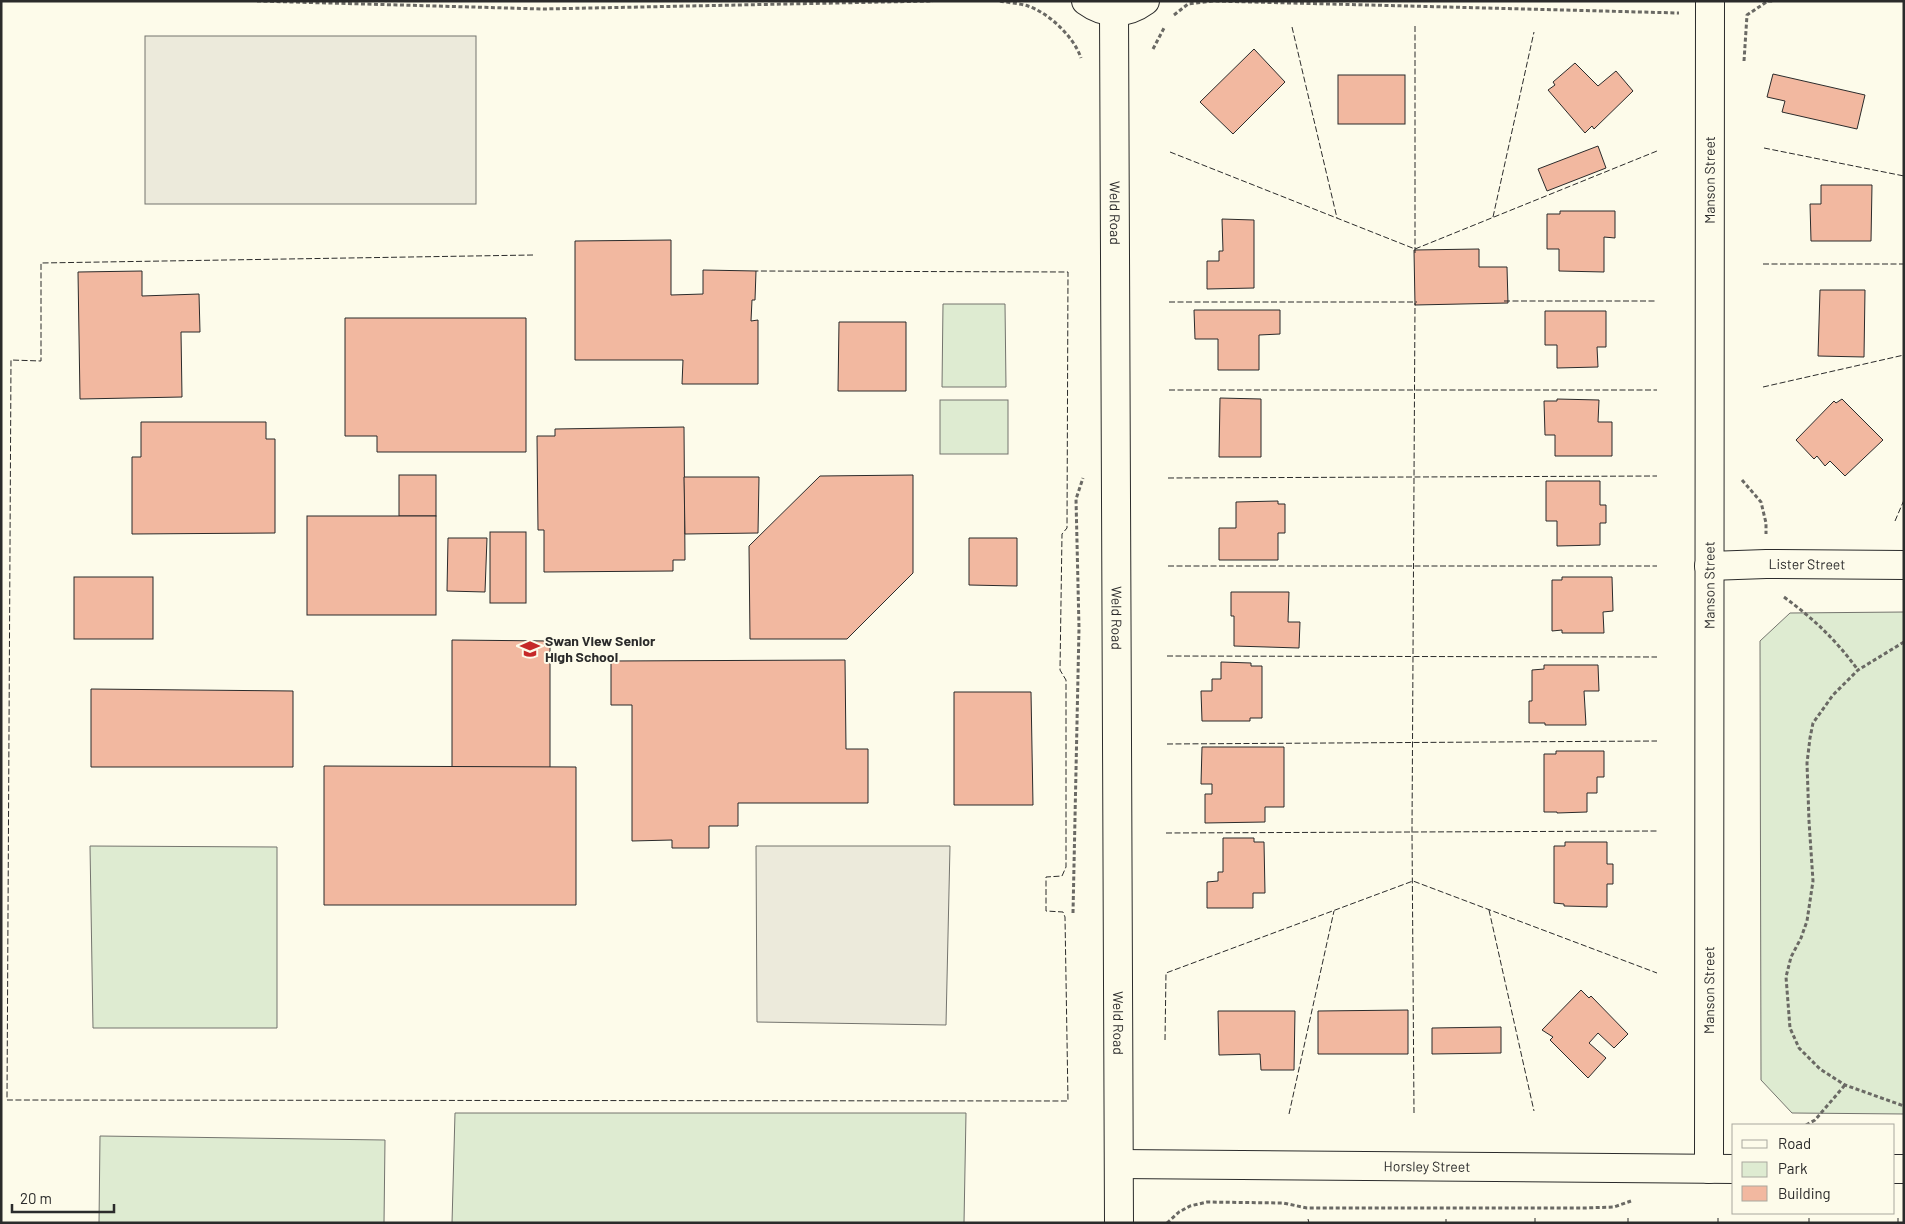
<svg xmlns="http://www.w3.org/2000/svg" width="1905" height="1224" font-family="Barlow,sans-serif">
  <rect width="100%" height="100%" fill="#fdfbea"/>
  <g fill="#deebd1" stroke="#74746e">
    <path d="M943,304H1005L1006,387H942Z"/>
    <rect x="940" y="400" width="68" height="54"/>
    <path d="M1904,612V1114L1792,1113L1761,1080L1760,641L1790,613Z"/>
    <path d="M90,846L277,847V1028H93Z"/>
    <path d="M455,1113H966L964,1223H452Z"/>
    <path d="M100,1136L385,1140L384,1223H99Z"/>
  </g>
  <g fill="#eceadb" stroke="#74746e">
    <rect x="145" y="36" width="331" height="168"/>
    <path d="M756,846H950L946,1025L757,1022Z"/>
  </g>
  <g fill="#f2b8a0" stroke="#2b2b2b">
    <path d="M1254,49L1285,82L1233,134L1200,102Z"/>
    <path d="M1575,63L1598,86L1616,71L1633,91L1594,129L1592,126L1585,133L1548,90L1555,85L1553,82Z"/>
    <path d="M1773,74L1865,95L1857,129L1782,112L1785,101L1767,97Z"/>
    <rect x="1338" y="75" width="67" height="49"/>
    <path d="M1598,146L1606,168L1547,191L1538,169Z"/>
    <path d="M1821,185H1872L1871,241H1811L1810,204H1821Z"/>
    <path d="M1560,211H1615V238L1604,237V272L1559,271V249H1547V214H1560Z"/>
    <path d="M1222,219L1254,220V288L1207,289V261H1219V251H1223Z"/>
    <path d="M671,240V295L703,294V270L756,271L755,300H752L751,321L758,320V384H682L683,360H575V241Z"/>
    <path d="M1479,249V267H1507L1508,303L1415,305L1414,250Z"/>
    <path d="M142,271V296L199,294L200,332H181L182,397L80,399L78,272Z"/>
    <path d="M1820,290H1865L1864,357L1818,356Z"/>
    <path d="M1194,310H1280V334L1259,335V370H1218V339H1195Z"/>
    <path d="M1545,311H1606V347H1597L1598,367L1557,368V345H1545Z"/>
    <path d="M345,318H526V452H377V436H345Z"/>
    <path d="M839,322H906V391H838Z"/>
    <path d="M1220,398L1261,399V457H1219Z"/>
    <path d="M1557,399L1599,400L1598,422H1612V456H1555V435H1545L1544,401H1557Z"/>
    <path d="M1842,399L1883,440L1845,476L1830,461L1825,466L1817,456L1814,459L1796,440L1834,401L1836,403Z"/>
    <path d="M141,422H266V439H275V533L132,534V457H141Z"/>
    <path d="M684,427L685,560H673V571L544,572V530H538L537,436H555V429Z"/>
    <rect x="399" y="475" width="37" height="41"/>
    <path d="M913,475V573L847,639H750L749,546L820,476Z"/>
    <path d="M684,477H759L758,533L685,534Z"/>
    <path d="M1546,481H1600V505H1606V523H1600V545L1557,546V521H1546Z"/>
    <path d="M1278,501V504H1285V533H1278V560H1219V528H1236V502Z"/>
    <rect x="307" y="516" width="129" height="99"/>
    <rect x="490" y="532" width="36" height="71"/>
    <path d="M448,538H487L485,592L447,591Z"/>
    <path d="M969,538H1017V586L969,585Z"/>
    <rect x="74" y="577" width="79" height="62"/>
    <path d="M1562,577H1612L1613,611L1603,612L1604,633H1562V630L1552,631V580H1562Z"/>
    <path d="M1231,592H1289L1288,622H1300L1299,648L1234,646V616H1231Z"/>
    <path d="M452,640L550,641V768L452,767Z"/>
    <path d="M845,660L846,749H868V803H738V826H709V848H672V840L632,841V705H611V661Z"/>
    <path d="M1221,662L1251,663V666H1262V718H1250V721H1202L1201,691H1212V679H1221Z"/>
    <path d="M1544,665H1598L1599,691H1584L1586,725H1545V723H1529V701H1532V670L1544,669Z"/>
    <path d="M91,689L293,691V767H91Z"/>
    <path d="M954,692H1031L1033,805H954Z"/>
    <path d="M1202,747H1284V807H1265V822L1205,823V794H1212V784H1201Z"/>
    <path d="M1556,751H1604V777H1597V793H1587V812L1557,813V812H1544V754H1556Z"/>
    <path d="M324,766L576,767V905H324Z"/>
    <path d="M1223,838H1254V842H1264L1265,893H1253V908H1207V882L1218,881V872H1223Z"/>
    <path d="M1565,842H1607V864H1613V884H1607V907L1564,906V904L1554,903V846H1565Z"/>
    <path d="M1581,990L1589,998L1591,996L1628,1034L1614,1048L1598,1033L1589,1043L1606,1058L1588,1078L1550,1040L1553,1037L1542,1030Z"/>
    <path d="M1408,1010V1054H1318V1011Z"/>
    <path d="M1218,1011H1295L1294,1070H1261L1260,1054L1219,1055Z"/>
    <path d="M1501,1027V1053L1432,1054V1028Z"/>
  </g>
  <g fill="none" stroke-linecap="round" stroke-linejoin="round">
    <defs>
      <g id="minor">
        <path d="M1086,1C1105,15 1126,15 1145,1"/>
        <path id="s1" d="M1114,13L1119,1223"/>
        <path id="s2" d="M1709,566L1766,564L1904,565"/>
        <path id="s3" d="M1119,1164L1734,1169"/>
        <path id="s4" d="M1709,1169L1710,1"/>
        <path d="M1894,1169H1904"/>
      </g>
    </defs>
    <use href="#minor" stroke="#2b2b2b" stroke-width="30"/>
    <g stroke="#6a6964" stroke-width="3" stroke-dasharray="4 2.5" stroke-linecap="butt">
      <path d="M257,1L543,9L933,1"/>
      <path d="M1000,1C1009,3 1019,3 1028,6C1049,13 1074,37 1081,58"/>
      <path d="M1174,15L1188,4L1213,1L1679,13"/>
      <path d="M1153,49L1164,28"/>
      <path d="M1744,61L1747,15L1768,1H1774"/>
      <path d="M1742,480L1761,502L1766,523V534"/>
      <path d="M1784,597C1815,620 1835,639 1858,670"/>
      <path d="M1904,642L1858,670L1833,695L1813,723L1810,738L1807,763L1809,821L1813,881L1807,921L1801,938L1791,957L1786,977L1790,1028L1799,1048L1820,1069L1845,1085L1904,1106"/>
      <path d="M1073,913L1079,628L1076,499L1083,478"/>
      <path d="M1806,1125L1815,1120L1845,1085"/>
      <path d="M1167,1223L1179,1212L1190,1206L1207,1202L1283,1203L1307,1208H1584L1614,1207L1631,1201"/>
    </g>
    <use href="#minor" stroke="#fdfbea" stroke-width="28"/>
    <g stroke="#2b2b2b" stroke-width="1" stroke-dasharray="6 2.5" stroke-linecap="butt">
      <path d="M1292,27L1337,218"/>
      <path d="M1764,148L1904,176"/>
      <path d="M1170,152L1415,249L1657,151"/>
      <path d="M1493,217L1534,32"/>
      <path d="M1415,253V26"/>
      <path d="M533,255L41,263V361L11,360L7,1100L1068,1101L1065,917L1063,912L1046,911V877L1062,876L1066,867V680L1060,670L1062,534L1067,528L1068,272L756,271"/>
      <path d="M1763,264H1904"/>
      <path d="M1504,301H1657"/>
      <path d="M1169,302H1417"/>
      <path d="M1763,387L1904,355"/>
      <path d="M1169,390H1657"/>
      <path d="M1168,478L1657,476"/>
      <path d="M1895,521L1904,500"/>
      <path d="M1168,566H1657"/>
      <path d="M1167,656L1657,657"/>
      <path d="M1167,744L1657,741"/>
      <path d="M1166,833L1657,831"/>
      <path d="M1489,910L1534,1111"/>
      <path d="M1165,1040L1166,973L1413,881L1657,973"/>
      <path d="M1414,1113L1412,831L1415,303"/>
      <path d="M1289,1114L1334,911"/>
      <path d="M1535,1218V1223"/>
      <path d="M1628,1218V1223"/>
      <path d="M1718,1218V1223"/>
      <path d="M1809,1218V1223"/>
      <path d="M1308,1219L1309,1223"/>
      <path d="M1446,1219V1223"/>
      <path d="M1898,1223V1218"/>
    </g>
  </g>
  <defs>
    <symbol id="school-bare" viewBox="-9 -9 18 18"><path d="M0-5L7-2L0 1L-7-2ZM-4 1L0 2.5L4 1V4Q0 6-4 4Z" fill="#c62828" stroke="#fdfbea" stroke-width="2.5" paint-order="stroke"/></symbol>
  </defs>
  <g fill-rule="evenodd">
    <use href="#school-bare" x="516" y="635" width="28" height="28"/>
  </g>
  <g text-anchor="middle" stroke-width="4" stroke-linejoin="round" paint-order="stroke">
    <g font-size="14" fill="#2b2b2b" stroke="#fdfbea">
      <text dy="5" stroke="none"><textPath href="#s4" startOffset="989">Manson Street</textPath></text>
      <text dy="5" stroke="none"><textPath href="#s1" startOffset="200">Weld Road</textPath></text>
      <text dy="5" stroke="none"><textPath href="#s2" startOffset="98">Lister Street</textPath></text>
      <text dy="5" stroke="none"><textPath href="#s4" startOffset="584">Manson Street</textPath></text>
      <text dy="5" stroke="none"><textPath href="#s1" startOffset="605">Weld Road</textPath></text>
      <text dy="5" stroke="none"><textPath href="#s4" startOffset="179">Manson Street</textPath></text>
      <text dy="5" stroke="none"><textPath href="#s1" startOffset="1010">Weld Road</textPath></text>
      <text dy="5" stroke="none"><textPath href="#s3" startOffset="308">Horsley Street</textPath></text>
    </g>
    <g font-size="14" font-weight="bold" fill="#2b2b2b" stroke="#fdfbea" text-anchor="start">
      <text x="545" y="646">Swan View Senior<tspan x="545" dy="16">High School</tspan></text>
    </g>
  </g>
  <rect width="1905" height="1224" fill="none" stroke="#2b2b2b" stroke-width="5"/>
  <rect x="1732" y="1124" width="162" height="90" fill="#fdfbea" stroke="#a9a89e"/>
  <rect x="1742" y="1140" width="25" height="8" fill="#fdfbea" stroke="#a9a89e"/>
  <text x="1778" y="1149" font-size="15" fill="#2b2b2b">Road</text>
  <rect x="1742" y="1162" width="25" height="15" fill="#deebd1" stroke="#a9a89e"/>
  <text x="1778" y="1174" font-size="15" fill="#2b2b2b">Park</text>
  <rect x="1742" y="1186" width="25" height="15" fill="#f2b8a0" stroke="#a9a89e"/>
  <text x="1778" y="1199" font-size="15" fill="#2b2b2b">Building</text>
  <path d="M12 1204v8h102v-8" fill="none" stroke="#2b2b2b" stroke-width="2.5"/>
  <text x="20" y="1204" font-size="15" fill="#2b2b2b" stroke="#fdfbea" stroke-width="4" paint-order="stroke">20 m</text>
</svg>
